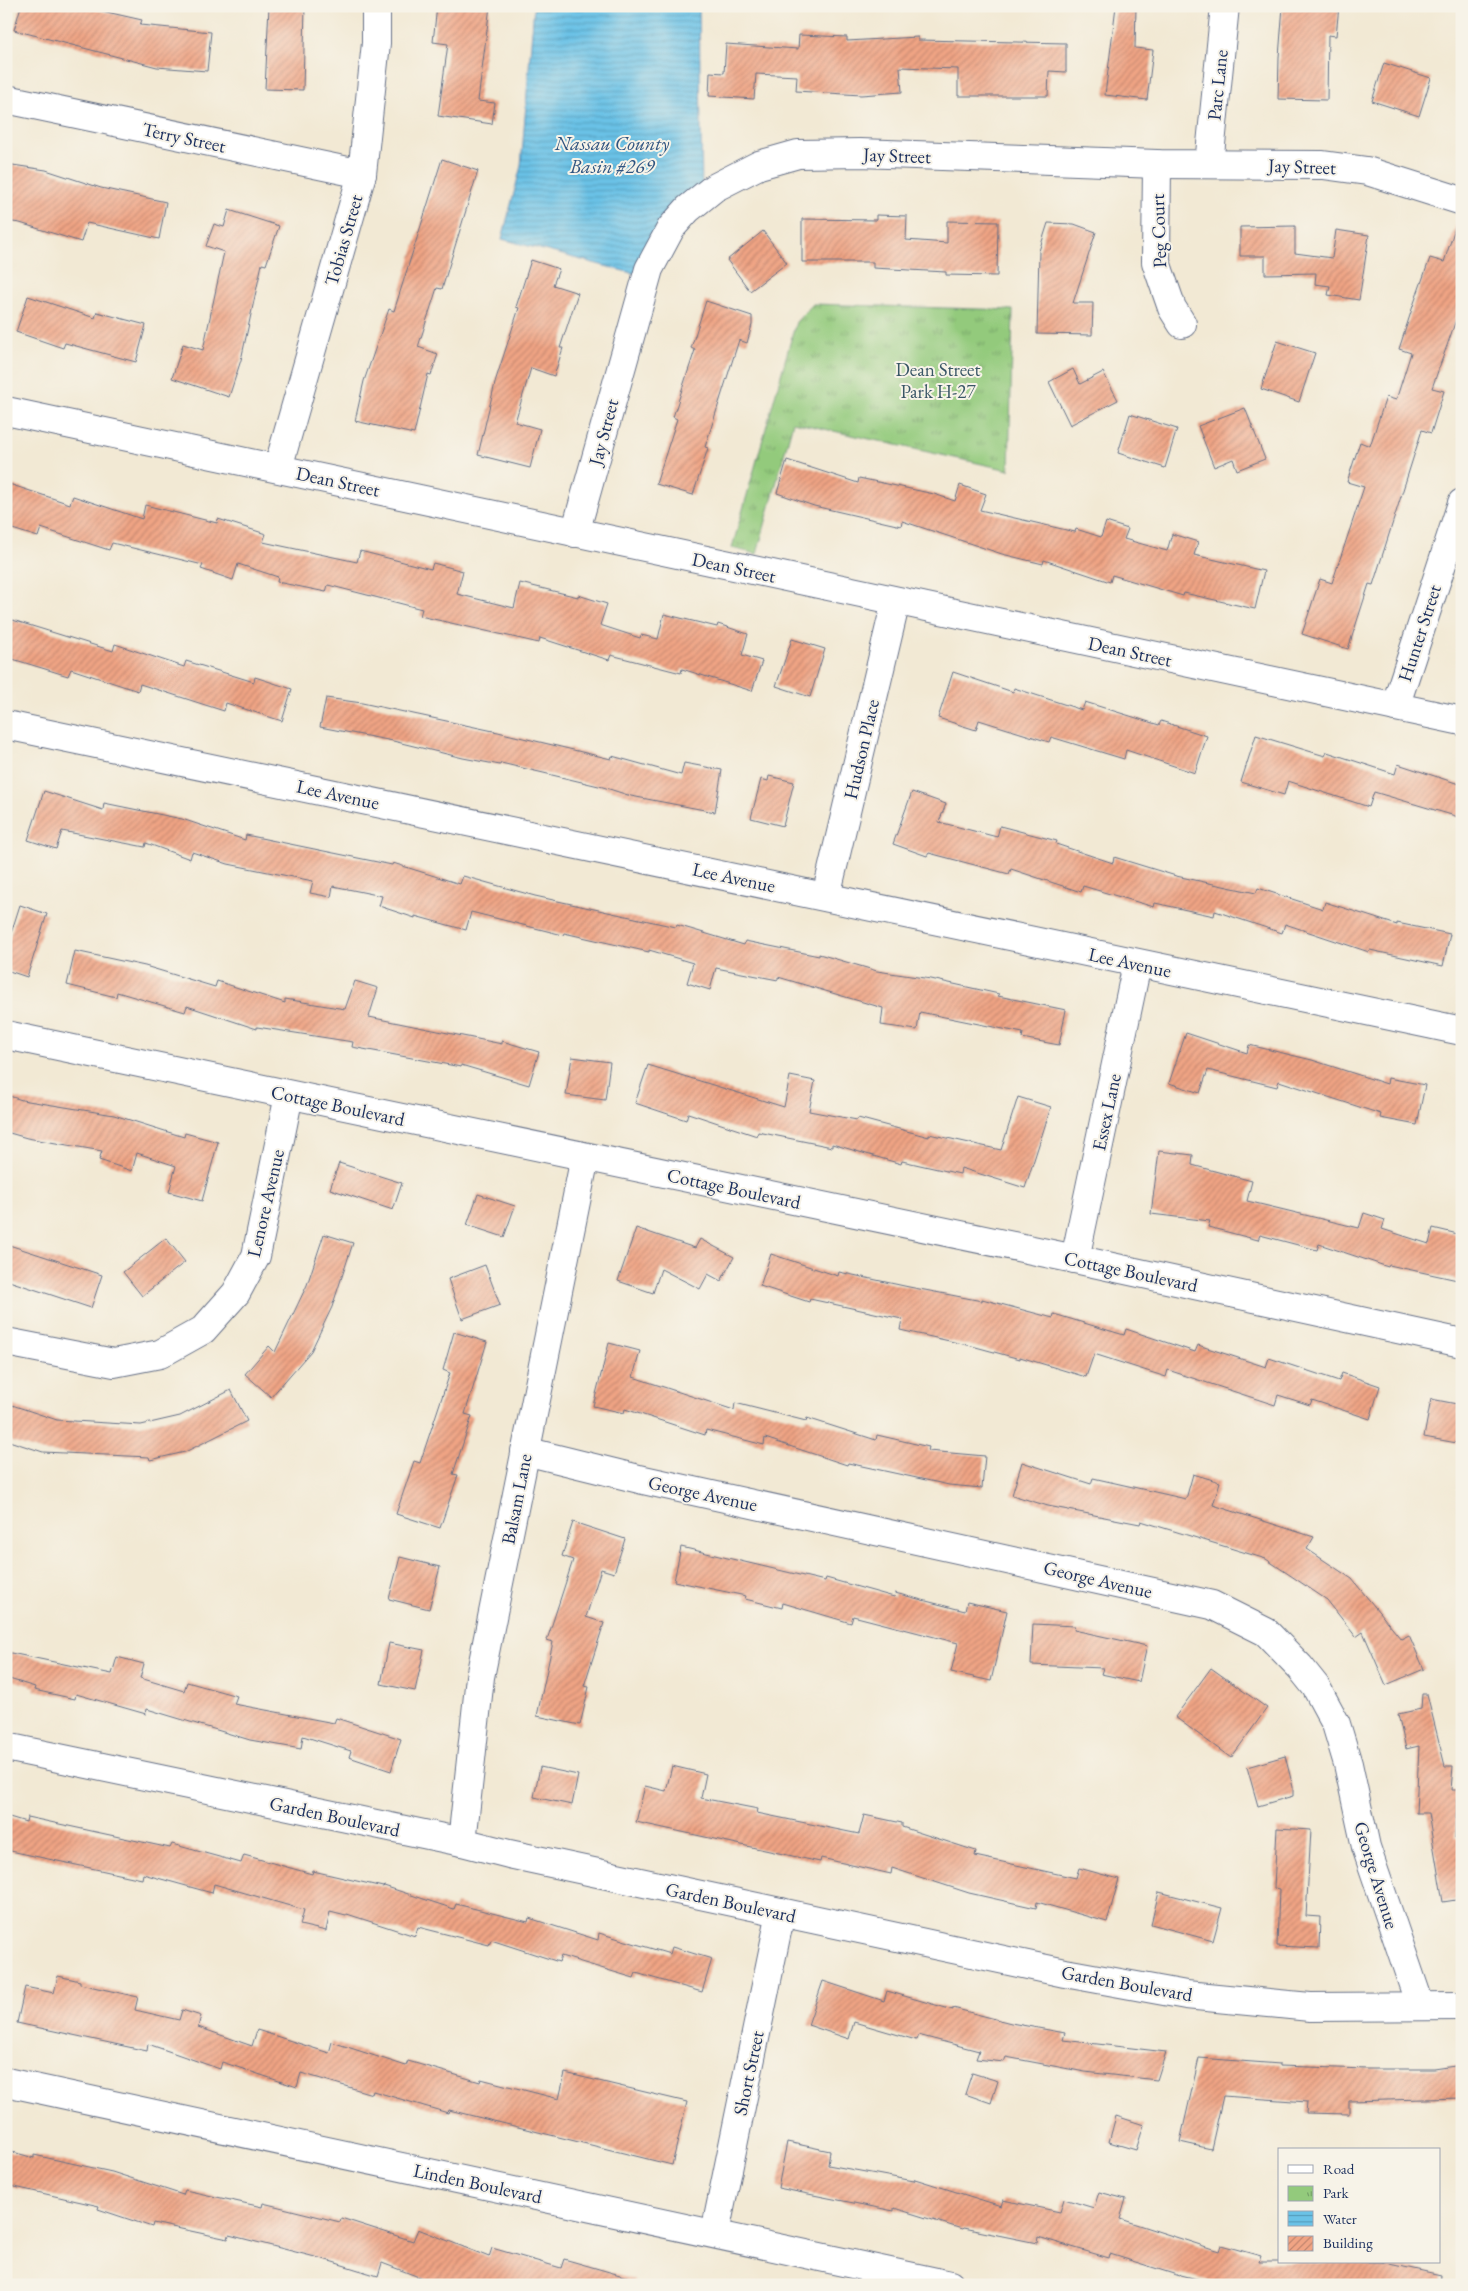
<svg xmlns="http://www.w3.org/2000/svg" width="1468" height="2291" font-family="'EB Garamond',serif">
  <defs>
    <pattern id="park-tufts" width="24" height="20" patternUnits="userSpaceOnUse" patternTransform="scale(1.25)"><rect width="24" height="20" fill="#93ca7c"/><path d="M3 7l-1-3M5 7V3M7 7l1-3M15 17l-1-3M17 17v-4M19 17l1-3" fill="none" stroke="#77a469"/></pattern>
    <pattern id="water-rules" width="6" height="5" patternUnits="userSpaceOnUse" patternTransform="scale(1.25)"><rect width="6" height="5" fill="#6ac2e7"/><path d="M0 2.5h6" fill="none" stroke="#569ebe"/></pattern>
    <pattern id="building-hatch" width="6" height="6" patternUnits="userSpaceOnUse" patternTransform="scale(1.25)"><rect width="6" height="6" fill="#f0a484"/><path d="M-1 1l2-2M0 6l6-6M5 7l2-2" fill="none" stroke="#c2866f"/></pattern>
  </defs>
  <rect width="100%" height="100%" fill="#f7f3e8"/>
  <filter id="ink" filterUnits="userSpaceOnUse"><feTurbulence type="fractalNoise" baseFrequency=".02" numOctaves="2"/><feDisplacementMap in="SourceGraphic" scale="10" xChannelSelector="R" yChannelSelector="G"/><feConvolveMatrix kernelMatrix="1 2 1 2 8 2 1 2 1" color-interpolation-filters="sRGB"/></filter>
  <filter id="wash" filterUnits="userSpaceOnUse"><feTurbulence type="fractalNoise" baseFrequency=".0096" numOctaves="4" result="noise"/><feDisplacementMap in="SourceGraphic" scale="20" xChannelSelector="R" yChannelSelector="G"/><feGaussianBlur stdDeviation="1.12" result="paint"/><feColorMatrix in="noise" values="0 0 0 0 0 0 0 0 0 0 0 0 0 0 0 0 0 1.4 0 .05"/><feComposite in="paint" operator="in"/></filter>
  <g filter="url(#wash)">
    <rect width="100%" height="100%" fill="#f2e9d4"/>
    <path fill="url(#park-tufts)" stroke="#577c6d" d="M813,304L1013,310L1009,470L793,422L757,554L732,548L796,322Z"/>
    <path fill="url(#water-rules)" stroke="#4278a2" d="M534,6H699L702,192L643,276L502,239L521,166Z"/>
    <g id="blocks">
      <g fill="url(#building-hatch)">
        <path d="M21,6H80L142,20L140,25L211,32L207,71L157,67L14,30Z"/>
        <path d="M269,6H305L303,90L265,89Z"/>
        <path d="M437,6H490L478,101L495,103L492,124L438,116L448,44L433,42Z"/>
        <path d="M1116,6H1136L1135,48L1153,50L1147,100L1105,95Z"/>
        <path d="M1283,6H1339L1336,36L1328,35L1327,100L1278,99L1279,57Z"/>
        <path d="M799,35L847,37V41L918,37V40L1066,43V72L1049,71L1048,96H958V69L900,67L902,92L861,95L796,91L797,76L756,74L754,99L709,96L710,72L724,73L726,44L798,49Z"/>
        <path d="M1384,63L1431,78L1419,116L1372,101Z"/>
        <path d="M442,159L478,171L442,289L437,288L418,347L438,354L431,375L428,374L414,434L355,421L364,381L389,309L394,311Z"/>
        <path d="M6,164L46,170L101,188L166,202L159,239L87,223L81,242L20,223L6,221Z"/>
        <path d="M229,210L279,226L266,265L262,264L241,360L229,397L172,378L183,344L203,350L224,252L206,246L214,224L224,227Z"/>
        <path d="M876,215L907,216L906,240L947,243V221L998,222L997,276L946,275V272L873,268V262H802V219L876,220Z"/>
        <path d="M1457,222L1462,223V303L1432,388L1444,391L1431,433L1422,430L1373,585L1369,584L1348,649L1302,634L1320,579L1332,583L1364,487L1347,482L1360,442L1370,446L1386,397L1396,400L1411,353L1399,349L1413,306L1430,258L1444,262Z"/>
        <path d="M1048,223L1074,224L1096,232L1073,303H1093L1092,335L1037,334L1039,251Z"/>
        <path d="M1295,226V253L1332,258L1336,230L1369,235L1359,300L1328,295L1330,286L1315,284L1316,273L1265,274V256H1240V227Z"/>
        <path d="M763,231L787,263L750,291L727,260Z"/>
        <path d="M531,260L559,269L553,285L578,293L560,348H563L554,376L531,368L515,422L540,429L530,468L478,455L496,379L519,308L516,307Z"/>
        <path d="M28,296L95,318L97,312L146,325L136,362L65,343L63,348L16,332Z"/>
        <path d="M706,301L752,316V325L747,343L739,340L705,447L708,448L693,495L656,484L677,419L673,417L695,350L691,348Z"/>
        <path d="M1277,341L1315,353L1299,402L1261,389Z"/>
        <path d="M1073,369L1080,384L1103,372L1118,400L1070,425L1049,382Z"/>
        <path d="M1245,408L1265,459L1237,470L1233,459L1214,467L1198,426Z"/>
        <path d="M1130,414L1177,429L1165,468L1118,453Z"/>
        <path d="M787,460L858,483L859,478L934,494L955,501L960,485L986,494L980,510L1075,532L1076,529L1101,537L1106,522L1128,529L1124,539L1167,551L1172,534L1198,542L1194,555L1264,571L1255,609L1184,593L1183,596L1112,575L1110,582L1044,560L1043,564L1002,554L902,521L901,526L814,506L777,493Z"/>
        <path d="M6,483L70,504L73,496L142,519L145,505L217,523L218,519L266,534L263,542L357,562L360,551L431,569L433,563L463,571L457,594L514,608L520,583L578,597V595L607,604L600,625L640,638L641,635L658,639L664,614L717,627L718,624L748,634L742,655L762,661L752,691L682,669L681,673L611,655L609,660L540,638L539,643L420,616L422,609L328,585L326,592L277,582L278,577L238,564L233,580L201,569L203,565L112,543L109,550L41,528L38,537L6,527Z"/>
        <path d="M6,618L113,651L115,644L184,667L186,661L254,682L255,677L292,689L282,721L226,703L224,711L140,684L138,691L71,669L68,676L6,657Z"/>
        <path d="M792,639L825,649L810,697L776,686Z"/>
        <path d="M953,672L1013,692L1014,688L1082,710L1085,702L1159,725L1161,721L1207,736L1195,773L1126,750L1124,759L1051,737L1049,742L979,720L976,730L938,718Z"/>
        <path d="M326,698L362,703L498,732L611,759L612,756L681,775L684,763L722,770L715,812L631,796L603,787L501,763L500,765L463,758L393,741L320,727Z"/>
        <path d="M1256,735L1325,756L1327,752L1395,774L1398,764L1462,785V818L1374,792L1369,807L1288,781L1284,795L1241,782Z"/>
        <path d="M769,776L794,782L783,826L751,818L761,779L768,781Z"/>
        <path d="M44,791L103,810L104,803L182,819L245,840L246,835L392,865L393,863L460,884L463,876L535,896L676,927L677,925L744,945L745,941L819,956V954L877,971L931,979L999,994L998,996L1066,1010L1059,1045L1022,1038L1023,1033L920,1012L917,1030L881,1025L883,1008L778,977V980L716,968L710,990L687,983L693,963L649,950V952L564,933L563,935L471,912L466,930L415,916V918L379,906L382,896L333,886L331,897L310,893L313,881L228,864L192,852L190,859L146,843L145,847L62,831L56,849L28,840Z"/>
        <path d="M912,792L946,804L939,822L997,837L1000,826L1057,841L1056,844L1113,863L1114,857L1176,876L1256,893L1258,888L1323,909L1325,902L1397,925V923L1450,934L1443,966L1370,950L1369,952L1285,924L1282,933L1215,911L1214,916L1155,903L1154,907L1083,886L1081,892L1011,869L1009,874L929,853L927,856L893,844Z"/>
        <path d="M20,905L47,914L27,977L6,970V949Z"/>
        <path d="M75,951L145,966L215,987L217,981L285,1003V999L345,1009L355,981L378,988L369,1017L502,1044V1041L539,1052L529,1085L461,1065V1067L352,1047L353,1042L257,1027V1029L187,1006L185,1012L117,992L116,997L67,985Z"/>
        <path d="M1186,1033L1247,1053L1249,1045L1312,1060L1387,1084L1388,1078L1425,1085L1417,1125L1380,1118L1381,1114L1279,1081L1277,1087L1208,1070L1200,1093L1169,1083Z"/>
        <path d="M572,1057L610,1062L605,1100L566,1095Z"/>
        <path d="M648,1065L784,1107L790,1076L815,1081L809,1111L857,1120L858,1118L929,1137V1134L1001,1150L1018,1097L1051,1107L1025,1188L961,1168L960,1174L902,1161L901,1164L832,1144V1147L758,1132L757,1136L688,1113L686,1120L635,1103Z"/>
        <path d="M6,1095L22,1100L114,1115L184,1137L185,1133L218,1142L202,1201L169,1192L176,1166L137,1153L132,1171L99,1160L102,1151L27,1138L6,1132Z"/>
        <path d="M1159,1151L1193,1155L1192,1165L1252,1181L1247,1201L1359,1228L1364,1213L1385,1220L1382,1229L1429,1244L1433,1228L1462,1235V1281L1389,1265L1388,1267L1319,1244L1317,1250L1260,1235L1258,1240L1208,1227L1210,1221L1151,1214Z"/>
        <path d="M339,1163L402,1183L393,1210L330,1189Z"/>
        <path d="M478,1194L515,1206L504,1237L467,1225Z"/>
        <path d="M636,1228L695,1248L700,1239L734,1257L721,1281L708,1274L700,1289L661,1269L653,1293L618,1281Z"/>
        <path d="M324,1234L353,1243L332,1307L311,1351L271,1397L245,1374L269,1346L275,1352L307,1285Z"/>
        <path d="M166,1238L185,1262L142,1296L123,1272Z"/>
        <path d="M6,1244L102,1275L91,1308L6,1280Z"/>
        <path d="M771,1254L838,1276L839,1272L909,1287L982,1301V1299L1053,1318L1054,1314L1124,1335L1126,1329L1195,1352L1198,1345L1266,1367L1269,1358L1339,1381L1342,1373L1380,1386L1370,1419L1312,1400L1310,1405L1278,1395L1275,1405L1168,1370L1166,1377L1094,1354L1086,1377L1020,1357V1359L972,1346L900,1330L902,1319L810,1299L809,1302L760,1286Z"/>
        <path d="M485,1265L500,1305L462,1319L448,1279Z"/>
        <path d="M454,1332L487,1342L465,1414L472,1416L453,1474L458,1475L440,1528L396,1514L414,1461L420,1463L450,1373L443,1370Z"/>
        <path d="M609,1343L640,1351L633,1377L734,1410L735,1403L806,1421L807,1418L876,1440L877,1435L929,1447L928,1451L985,1456L982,1488L949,1485L848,1463L847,1465L765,1438L764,1445L706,1430L705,1435L625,1409L624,1413L593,1406Z"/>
        <path d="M231,1390L247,1421L185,1452L150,1460L149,1457L43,1452L6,1440V1403L57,1420L141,1425L180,1416Z"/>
        <path d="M1431,1399L1462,1405V1444L1424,1437Z"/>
        <path d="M1022,1462L1091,1484L1093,1478L1186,1499L1193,1474L1220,1482L1213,1505L1314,1537L1307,1549L1352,1579L1401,1639L1409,1635L1424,1669L1386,1685L1363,1632L1356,1637L1327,1600L1266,1559L1141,1521L1140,1524L1048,1506L1012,1495Z"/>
        <path d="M573,1522L625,1539L614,1573L601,1569L586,1617L604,1623L584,1686L589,1687L580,1725L537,1716L553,1642L547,1640L573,1560L562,1556Z"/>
        <path d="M681,1547L825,1581L826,1578L894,1597L895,1593L965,1611L967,1602L1007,1611L991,1681L951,1672L958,1643L853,1616L851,1623L783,1603L782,1608L745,1599L746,1596L674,1581Z"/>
        <path d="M400,1557L440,1567L429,1609L389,1599Z"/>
        <path d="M1033,1624L1075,1626L1074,1630L1147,1646L1139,1682L1101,1674L1103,1668L1031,1665Z"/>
        <path d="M389,1643L424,1650L415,1691L381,1684Z"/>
        <path d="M6,1652L112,1674L117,1657L144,1664L140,1678L184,1691L187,1682L237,1696L234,1704L334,1723L336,1718L401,1739L391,1771L349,1757L351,1751L303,1736L301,1749L250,1740L147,1709L146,1714L76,1694L75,1699L34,1690L35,1687L6,1678Z"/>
        <path d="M1211,1668L1267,1708L1231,1758L1175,1717Z"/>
        <path d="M1422,1694H1427L1445,1766H1453L1451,1790H1458L1455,1838L1462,1837V1899L1443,1902L1428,1813H1416L1419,1746L1406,1749L1398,1714L1421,1709Z"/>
        <path d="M1285,1756L1293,1787V1796L1258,1806L1247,1767Z"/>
        <path d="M672,1766L706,1774L701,1798L758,1809L757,1813L859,1834L864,1815L902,1823V1827L976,1851L975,1856L1076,1878L1079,1868L1119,1879L1107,1922L1037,1902L1036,1908L969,1893L892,1868L891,1874L821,1858L820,1862L636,1822L645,1786L666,1791Z"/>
        <path d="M540,1767L578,1775L572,1805L534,1797Z"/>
        <path d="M6,1816L26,1822L27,1817L170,1848L172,1844L241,1863L244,1855L312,1874L313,1871L383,1887L384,1886L454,1909L456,1904L528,1922L529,1918L598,1940L599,1933L670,1954L672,1947L712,1959L702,1992L636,1973L634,1978L561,1956L559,1962L491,1940L489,1945L418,1927L415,1936L347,1914L346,1916L330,1912L326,1931L300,1925L304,1910L214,1884L212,1893L143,1874L142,1879L6,1850Z"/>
        <path d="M1277,1828L1311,1830L1306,1916L1320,1917L1319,1948L1277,1946L1279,1889L1274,1888Z"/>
        <path d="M1159,1892L1222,1908L1213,1941L1151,1924Z"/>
        <path d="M58,1976L80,1981V1984L138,1997L135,2010L179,2020L182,2010L201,2016L198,2027L252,2046L257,2030L329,2053L332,2042L406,2066L408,2061L480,2082L481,2079L559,2099L565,2073L687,2102L672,2165L449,2110L448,2113L373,2091L372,2094L301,2073L297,2087L222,2062L220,2069L148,2044L147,2051L17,2023L25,1987L54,1993Z"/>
        <path d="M823,1981L884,2001L887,1991L953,2010V2008L1011,2023L1065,2033L1063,2040L1166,2052L1157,2080L1085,2072L1006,2057L1004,2062L976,2059L979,2051L918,2035L916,2040L854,2022L849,2039L808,2025Z"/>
        <path d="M1199,2058L1280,2064V2066L1366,2069H1434L1462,2065V2098L1349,2101V2114L1306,2113L1307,2102L1223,2096L1211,2149L1180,2142Z"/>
        <path d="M972,2073L998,2081L991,2103L965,2094Z"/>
        <path d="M1116,2116L1144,2125L1136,2150L1109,2142Z"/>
        <path d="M787,2142L830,2151L828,2165L914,2181L915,2179L1001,2206L1003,2200L1060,2212L1064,2199L1094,2208L1099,2192L1126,2199L1120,2219L1219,2251L1221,2245L1261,2256L1259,2262H1381L1441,2275L1440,2285H1221L1181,2275L1180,2276L1110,2254L1109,2258L1038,2237L1037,2243L963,2228L962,2229L894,2208V2211L778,2188Z"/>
        <path d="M6,2150L34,2158V2155L112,2172L183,2195L185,2190L262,2207L263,2203L340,2222L341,2218L413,2241L418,2229L489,2257L492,2248L561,2268L564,2259L634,2279L633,2285H440L382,2263L378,2276L323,2259L229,2235L228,2239L153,2223L152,2227L98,2209L99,2206L6,2185Z"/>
      </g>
    </g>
  </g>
  <g filter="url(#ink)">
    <use href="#blocks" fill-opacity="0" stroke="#667087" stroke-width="1"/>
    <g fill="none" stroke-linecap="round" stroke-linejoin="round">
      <defs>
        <g id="minor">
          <path d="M6,99L362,174"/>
          <path d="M1157,164L1156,262L1172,308L1182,324"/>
          <path d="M1209,164L1225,6"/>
          <path d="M6,411L1462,721"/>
          <path d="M278,468L362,174L376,43V6"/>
          <path d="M575,533L649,269L671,228L688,209L714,188L759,165L798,154L860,153L1157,164L1323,165L1367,171L1462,201"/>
          <path d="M1395,707L1462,503"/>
          <path d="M6,725L1462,1031"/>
          <path d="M826,896L896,601"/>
          <path d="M6,1035L1075,1259L1462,1343"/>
          <path d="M1075,1259L1137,964"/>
          <path d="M6,1342L114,1363L160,1354L203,1330L236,1293L256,1256L289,1095"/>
          <path d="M525,1451L639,1479L1212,1605L1266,1632L1300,1667L1316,1687L1336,1724L1348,1764L1366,1847L1420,2005"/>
          <path d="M6,1747L462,1842L509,1854L1065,1973L1186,1995L1310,2007L1462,2006"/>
          <path d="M462,1842L480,1677L585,1157"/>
          <path d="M6,2082L950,2285"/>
          <path d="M715,2233L781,1912"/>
        </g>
      </defs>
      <use href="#minor" stroke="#667087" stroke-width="30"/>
      <use href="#minor" stroke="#fff" stroke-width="28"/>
    </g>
  </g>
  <g text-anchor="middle" stroke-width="4" stroke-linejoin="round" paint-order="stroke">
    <g font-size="19" fill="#1b2f5e" stroke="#f7f3e8">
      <text transform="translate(1217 85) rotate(-84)" y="7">Parc Lane</text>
      <text transform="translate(184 137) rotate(12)" y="7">Terry Street</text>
      <text transform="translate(897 155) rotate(2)" y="7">Jay Street</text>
      <text transform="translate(1302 166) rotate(2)" y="7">Jay Street</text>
      <text transform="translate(1158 231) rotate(-92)" y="7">Peg Court</text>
      <text transform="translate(343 240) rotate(-74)" y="7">Tobias Street</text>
      <text transform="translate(603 432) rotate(-75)" y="7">Jay Street</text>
      <text transform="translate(338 481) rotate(12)" y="7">Dean Street</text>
      <text transform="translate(734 567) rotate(12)" y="7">Dean Street</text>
      <text transform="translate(1419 633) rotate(-72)" y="7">Hunter Street</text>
      <text transform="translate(1130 651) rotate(12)" y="7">Dean Street</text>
      <text transform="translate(861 749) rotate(-77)" y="7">Hudson Place</text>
      <text transform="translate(338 794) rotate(12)" y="7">Lee Avenue</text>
      <text transform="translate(734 877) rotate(12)" y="7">Lee Avenue</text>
      <text transform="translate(1130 962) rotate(12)" y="7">Lee Avenue</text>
      <text transform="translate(338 1105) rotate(12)" y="7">Cottage Boulevard</text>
      <text transform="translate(1106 1112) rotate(-78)" y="7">Essex Lane</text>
      <text transform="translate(734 1188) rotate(12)" y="7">Cottage Boulevard</text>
      <text transform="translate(265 1203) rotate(-77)" y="7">Lenore Avenue</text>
      <text transform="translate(1131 1271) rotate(12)" y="7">Cottage Boulevard</text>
      <text transform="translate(703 1493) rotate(12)" y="7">George Avenue</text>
      <text transform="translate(516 1499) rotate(-79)" y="7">Balsam Lane</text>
      <text transform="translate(1098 1579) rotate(13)" y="7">George Avenue</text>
      <text transform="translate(335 1816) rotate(12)" y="7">Garden Boulevard</text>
      <text transform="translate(1377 1875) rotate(73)" y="7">George Avenue</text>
      <text transform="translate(731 1902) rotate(12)" y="7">Garden Boulevard</text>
      <text transform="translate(1127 1983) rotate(10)" y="7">Garden Boulevard</text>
      <text transform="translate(748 2073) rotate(-78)" y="7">Short Street</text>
      <text transform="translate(478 2183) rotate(12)" y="7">Linden Boulevard</text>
    </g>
    <g font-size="19" fill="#395666" stroke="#f7f3e8">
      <text x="938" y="376">Dean Street<tspan x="938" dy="22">Park H-27</tspan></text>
    </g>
    <g font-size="20" font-style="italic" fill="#2f5480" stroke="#f7f3e8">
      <text x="612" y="150">Nassau County<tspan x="612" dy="23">Basin #269</tspan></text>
    </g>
  </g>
  <rect width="1468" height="2291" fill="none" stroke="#f7f3e8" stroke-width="25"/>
  <rect x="1278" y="2148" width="162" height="115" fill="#f7f3e8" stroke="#9fa5b1"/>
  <rect x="1288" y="2165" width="25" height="8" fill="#ffffff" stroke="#9fa5b1"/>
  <text x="1323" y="2174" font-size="15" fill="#1b2f5e">Road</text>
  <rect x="1288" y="2186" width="25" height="15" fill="url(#park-tufts)" stroke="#9fa5b1"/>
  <text x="1323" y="2198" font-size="15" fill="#1b2f5e">Park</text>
  <rect x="1288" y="2211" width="25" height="15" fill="url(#water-rules)" stroke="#9fa5b1"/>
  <text x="1323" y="2224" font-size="15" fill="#1b2f5e">Water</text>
  <rect x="1288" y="2236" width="25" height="15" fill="url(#building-hatch)" stroke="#9fa5b1"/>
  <text x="1323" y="2248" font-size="15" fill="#1b2f5e">Building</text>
</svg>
